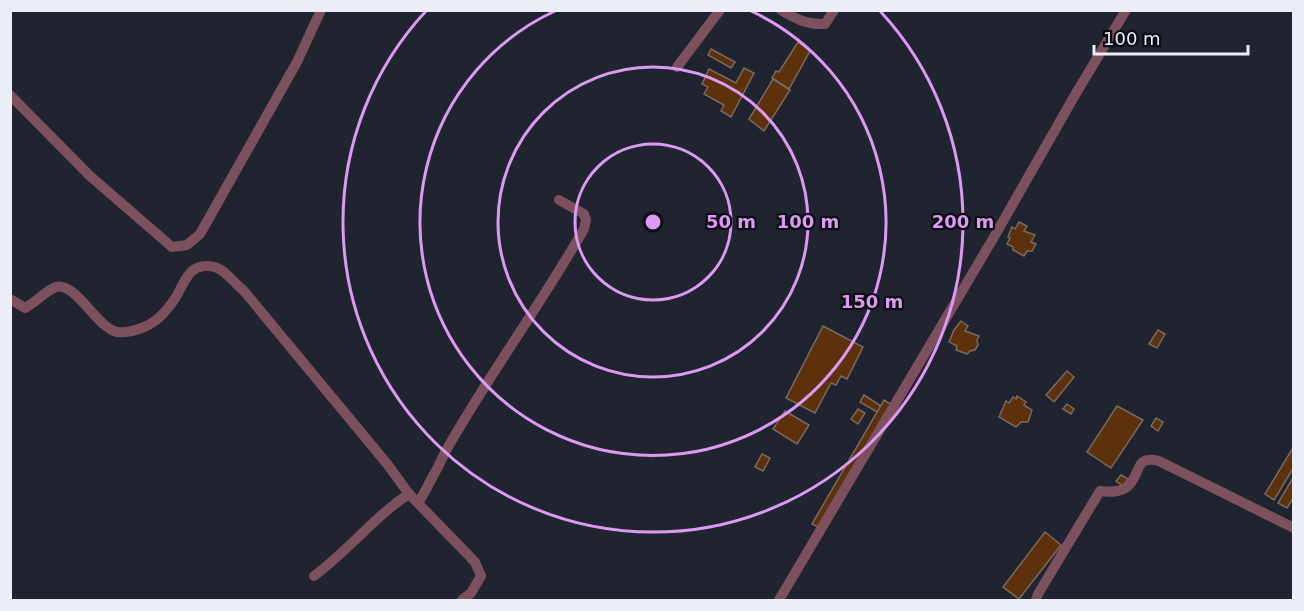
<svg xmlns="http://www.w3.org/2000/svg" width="1304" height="611" font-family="'DejaVu Sans',sans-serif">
  <rect width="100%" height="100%" fill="#1f2430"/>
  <g fill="#5c310b" stroke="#796a5f" stroke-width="1.5">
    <path d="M798,42L810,51L789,89L772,78L776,71L779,72Z"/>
    <path d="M711,49L735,62L731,68L708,55Z"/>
    <path d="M744,68L754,73L731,117L721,111L724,105L704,94L708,87L702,84L709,69L736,83Z"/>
    <path d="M773,79L790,90L764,131L749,119Z"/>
    <path d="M1019,222L1027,226L1024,231L1035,235L1031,242L1036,244L1032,251H1027L1024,256L1013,250V247L1007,244L1010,238L1008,237L1012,227L1015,229Z"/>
    <path d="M961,321L968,326L965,331L979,336L977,340L978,345L975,350L970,351L967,354L956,350L957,346L949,342L954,330Z"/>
    <path d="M823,326L863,347L847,379L841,376L836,385L831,383L815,413L786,398Z"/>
    <path d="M1158,330L1165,334L1157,348L1149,344Z"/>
    <path d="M1067,371L1074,377L1054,402L1046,395Z"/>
    <path d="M864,395L881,406L877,412L860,402Z"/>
    <path d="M1017,396L1026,402L1024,405L1032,410L1028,422H1021L1016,427L999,417L1006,401L1009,403L1013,397L1016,399Z"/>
    <path d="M884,400L892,405L820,528L812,524Z"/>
    <path d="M1067,404L1074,409L1071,414L1063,409Z"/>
    <path d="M1117,406L1143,420L1111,468L1087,452Z"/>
    <path d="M858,409L865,413L858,424L851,419Z"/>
    <path d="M785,411L809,425L797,444L773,429Z"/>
    <path d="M1156,418L1163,422L1158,431L1151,426Z"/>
    <path d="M1294,446V467L1274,500L1265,494Z"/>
    <path d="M762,454L770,458L763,471L755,467Z"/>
    <path d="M1121,475L1128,479L1123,486L1116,481Z"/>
    <path d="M1294,476V497L1287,508L1278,503Z"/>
    <path d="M1045,532L1061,545L1019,599L1003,587Z"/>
  </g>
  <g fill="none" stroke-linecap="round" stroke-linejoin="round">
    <g stroke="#7d505e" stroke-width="10">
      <path d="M781,10C796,19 807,25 825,24L834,10"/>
      <path d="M677,67L720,10"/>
      <path d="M10,95L90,176L172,247L187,245L200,234L297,62L321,10"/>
      <path d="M10,299L25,308C35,303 45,291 56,287C75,281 97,328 117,332C124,333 133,331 139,329C155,324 165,313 174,300C184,286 186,266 207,266C213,266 219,268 224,272C231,278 237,285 244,291L388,465L409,494L475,562L481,576L471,593L462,600"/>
      <path d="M418,503C426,491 431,479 438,467C447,446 460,427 472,407C509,347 549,290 584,229L586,220L584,214L559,200"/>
      <path d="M314,576C348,551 375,516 409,494"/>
      <path d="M779,600L994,237L1075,95L1126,10"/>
      <path d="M1036,600L1038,594L1100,491C1109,492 1121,493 1128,486C1142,473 1134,455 1159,461L1294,528"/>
    </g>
  </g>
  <g fill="none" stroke="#dd99f3" stroke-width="3">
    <circle cx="653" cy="222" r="78"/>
    <circle cx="653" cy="222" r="155"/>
    <path d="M751 11A233 233 0 1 1 555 11"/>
    <path d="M880 11A310 310 0 1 1 426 11"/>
  </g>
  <circle cx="653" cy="222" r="9" fill="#dd99f3" stroke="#0b0d13" stroke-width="3"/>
  <g font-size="18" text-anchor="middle" font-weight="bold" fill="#dd99f3" stroke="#0b0d13" stroke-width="4.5" stroke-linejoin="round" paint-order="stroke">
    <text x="731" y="228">50 m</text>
    <text x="808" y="228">100 m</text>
    <text x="963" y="228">200 m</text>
    <text x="872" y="308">150 m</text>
  </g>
  <rect width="1304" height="611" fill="none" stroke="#ebeef7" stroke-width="24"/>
  <path d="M1094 45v9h154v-9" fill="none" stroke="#ebeef7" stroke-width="3"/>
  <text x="1103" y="45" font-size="18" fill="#ebeef7" stroke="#0b0d13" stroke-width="4.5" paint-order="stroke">100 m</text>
</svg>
